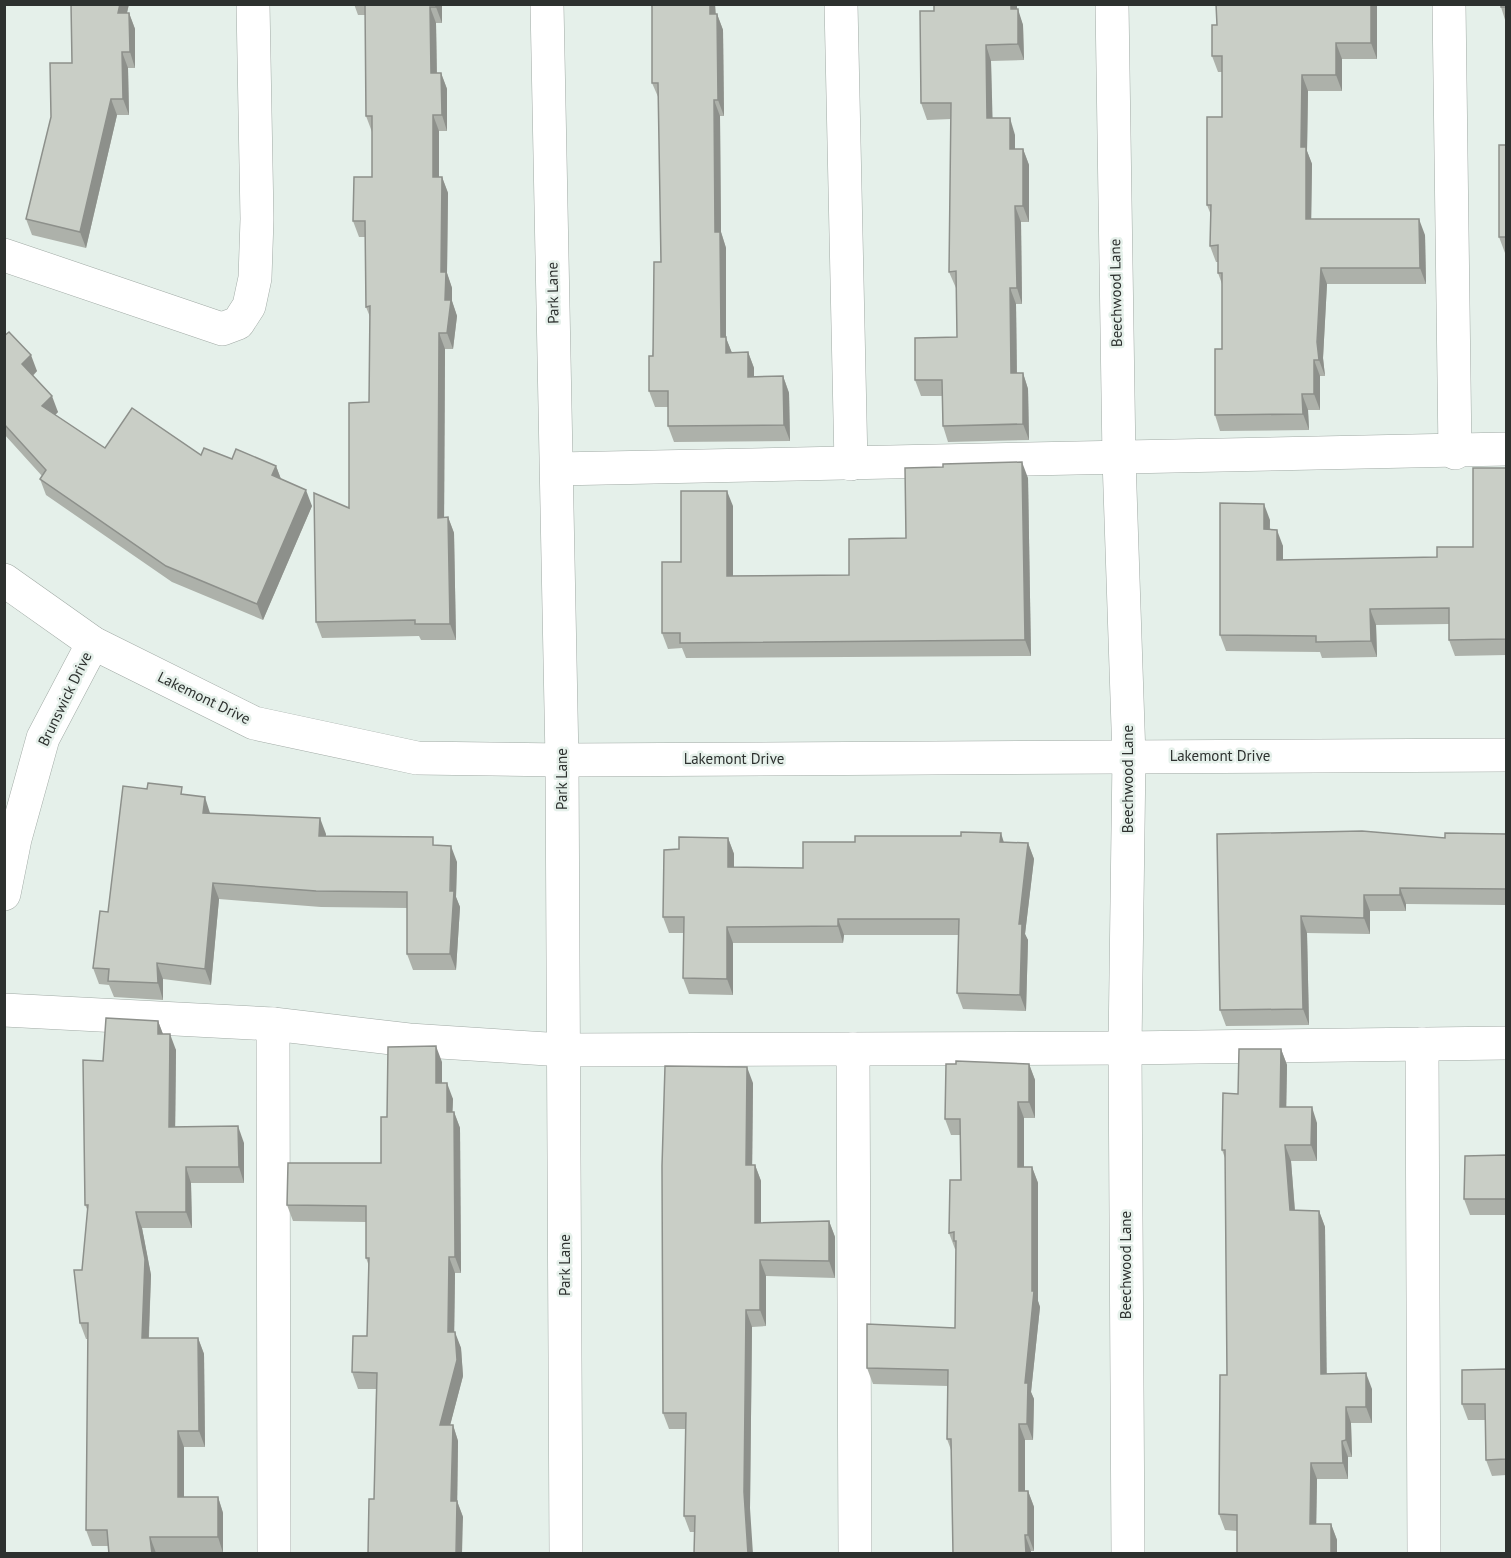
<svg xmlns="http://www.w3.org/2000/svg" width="1511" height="1558" font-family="'PT Sans',sans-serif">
  <rect width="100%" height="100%" fill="#e5f0ea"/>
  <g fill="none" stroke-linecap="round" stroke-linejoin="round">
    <defs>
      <g id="minor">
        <path d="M547,4L562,760L566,1554"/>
        <path d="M841,4L851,464"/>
        <path d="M1112,4L1119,459L1129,757L1125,1048L1128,1554"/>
        <path d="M1449,4L1455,453"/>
        <path d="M4,255L222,329L238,323L249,306L255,278L257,219L253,4"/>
        <path d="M557,469L1506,449"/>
        <path d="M4,580L93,643L254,723L417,758L562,760L1506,755"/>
        <path d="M4,894L15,839L43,738L93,643"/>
        <path d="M4,1010L273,1024L409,1040L563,1050L1125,1048L1506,1043"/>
        <path d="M273,1024L274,1554"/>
        <path d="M1422,1044L1424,1554"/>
        <path d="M853,1049L855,1554"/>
      </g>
    </defs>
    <use href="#minor" stroke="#a1aaa5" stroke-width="34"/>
    <use href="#minor" stroke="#fff" stroke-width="33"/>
  </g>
  <g fill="#adb1aa">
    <path d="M71,4H129L127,13H129L135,29V68H128L129,115H117L86,248L32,235L26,219L72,63Z"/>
    <path d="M354,4H442V23H436L437,73H441L447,89V131H439V177H442L448,193L447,273L452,288V301L457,316L453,349H445L444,517H448L454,533L456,640H421L419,636L322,638L316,622L349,508L369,402L370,317L366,307L365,237H359L353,221L372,177V132L366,116V15H358Z"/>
    <path d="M651,4H715L716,14H717L723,30L724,116H720L721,232L726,248V338L732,353L748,352L754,368V377L783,376L789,393L790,441L674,442L668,426V407H655L649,391L661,262L659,99L652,83V8Z"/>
    <path d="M1216,4H1385V6H1377V59H1342V91H1308L1307,151L1312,164L1311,219L1425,235L1426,284H1327L1323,358L1325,376H1320V410H1308L1309,430L1220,431L1215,415L1222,349V284L1218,273V262H1216L1210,246L1211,215L1207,205L1222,117V72H1218L1212,56L1217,25Z"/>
    <path d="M1506,4V23L1501,7Z"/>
    <path d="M1017,9L1023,25L1024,60L991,61L992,118L1015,135V149H1023L1029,165V222H1021L1022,304H1016L1017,373H1023L1028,389L1029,440L948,442L943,426L942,396H921L915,380L957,337L956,288L949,272L951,119L927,120L921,103L934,11Z"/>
    <path d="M1506,145V253H1505L1499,237Z"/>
    <path d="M4,336L37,371L33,376L58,412L55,415L105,448L201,455L276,466L281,479L312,506L263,620L172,582L46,495L40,479L42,476L4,434Z"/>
    <path d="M1506,468V655L1455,656L1449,640V624L1376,625L1377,657L1322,658L1320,652L1226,651L1220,635L1270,520V530L1283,546V560L1437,557L1473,547Z"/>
    <path d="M1028,478L1031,656L686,658L682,648L668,649L662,633L681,562L733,506V576L849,575L906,538Z"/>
    <path d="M185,795L210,814L326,834V836L436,845L457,862L456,897L460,907L456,970H413L407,954V908L321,907L219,899L211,985L163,979V1000L114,997L109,985L99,984L93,968L108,912Z"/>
    <path d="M1217,834L1445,838L1506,834V905L1406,904V911H1370V934L1307,933L1309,1025L1226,1026L1220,1010Z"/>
    <path d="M728,838L734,854V867L803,868L1004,842L1028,843L1034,859L1025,934L1028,940L1026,1011L963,1009L957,993L959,935H844L843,943H733V995L689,994L683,978L684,933H669L663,917L679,849Z"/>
    <path d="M158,1021L163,1034L176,1050L175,1127L244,1143V1183H191L192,1228H142L151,1275L149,1338H198L204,1354L205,1447H184V1497H218L223,1513V1553L110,1554L109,1546H92L86,1530L88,1339H86L80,1323L82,1270L88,1211L85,1205L103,1061Z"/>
    <path d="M1281,1049L1287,1065L1286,1107L1317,1123V1161H1291L1295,1210L1319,1211L1325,1227L1326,1374L1372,1389V1423H1351L1352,1457H1348V1479H1317L1316,1524H1331L1337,1540V1554H1237V1531L1225,1530L1219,1514L1227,1375L1225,1158L1222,1150L1238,1094Z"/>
    <path d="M442,1062V1083L453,1099L452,1112H454L460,1128L461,1273H455L454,1332L461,1348L463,1376L450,1425H453L458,1441L457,1501L463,1517L374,1499L376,1389H358L352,1372L367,1336L369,1266L366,1258V1222L293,1221L287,1205L381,1163L387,1117Z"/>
    <path d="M1029,1064L1035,1080V1118H1024V1167H1032L1038,1183V1301L1040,1307L1031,1392L1034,1399L1033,1440H1025V1491H1028L1034,1507V1551H1031L951,1450L947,1439L948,1386L873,1384L867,1368L955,1328L956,1249H955L949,1233L961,1180L960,1135H951L945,1119Z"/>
    <path d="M753,1083L752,1165H755L761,1181V1223L829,1221L835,1237V1278L766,1276V1326L752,1327L750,1508L695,1532H690L684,1516L686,1429H669L663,1413Z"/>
    <path d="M1506,1155V1215H1470L1464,1199Z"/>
    <path d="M1506,1369V1475L1492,1476L1486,1460V1420H1468L1462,1404Z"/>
  </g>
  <g fill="#8d908b">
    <path d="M120,4H129L123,29L118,13Z"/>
    <path d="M436,4H442V23L436,7Z"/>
    <path d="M710,4H715L716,30L710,14Z"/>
    <path d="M1011,4H1017V25L1011,9Z"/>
    <path d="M1371,4H1377V59L1371,43Z"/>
    <path d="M430,7L436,23L437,89L431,73Z"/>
    <path d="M1018,9L1023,25L1024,60L1018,44Z"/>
    <path d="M129,13L135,29V68L130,52Z"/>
    <path d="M717,14L723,30L724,116L718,100Z"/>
    <path d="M1336,43L1342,59V91L1336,75Z"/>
    <path d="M986,45L991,61L993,134L987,118Z"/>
    <path d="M122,52L128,68L129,115L123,99Z"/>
    <path d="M441,73L447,89V131L442,115Z"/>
    <path d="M1302,75L1308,91L1307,151L1312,164L1311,235L1306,219L1301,147Z"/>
    <path d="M111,99L117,115L86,248L80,232Z"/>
    <path d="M714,100L720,116L721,232L726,248V338L732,353V369L721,337L715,232Z"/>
    <path d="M433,115L439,131V193L433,177Z"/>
    <path d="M1010,118L1015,135V165L1010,149Z"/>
    <path d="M1023,149L1029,165V222L1023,206Z"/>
    <path d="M442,177L448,193L447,273L452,288V301L457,316L453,349L447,333L445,300L441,272Z"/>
    <path d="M1015,206L1021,222L1022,304L1017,288Z"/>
    <path d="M1419,219L1425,235L1426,284L1420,268Z"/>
    <path d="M1321,268L1327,284L1323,358L1325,376L1319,360L1317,342Z"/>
    <path d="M1010,288L1016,304L1017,389L1011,373Z"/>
    <path d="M439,333L445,349L444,534L438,518Z"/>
    <path d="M748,352L754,368V393L748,377Z"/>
    <path d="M31,355L37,371L28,380L22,364Z"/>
    <path d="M1314,360L1320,376V410L1314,394Z"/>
    <path d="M1023,373L1028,389L1029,440L1023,424Z"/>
    <path d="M783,376L789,393L790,441L784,425Z"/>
    <path d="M1302,394L1308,410L1309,430L1303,414Z"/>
    <path d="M52,396L58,412L48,422L42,406Z"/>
    <path d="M1022,462L1028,478L1031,656L1025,640Z"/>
    <path d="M276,466L282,482L272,475Z"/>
    <path d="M306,490L312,506L263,620L257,604Z"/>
    <path d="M727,491L733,506V592L727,576Z"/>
    <path d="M1264,504L1270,520L1269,546L1264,529Z"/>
    <path d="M448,517L454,533L456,640L450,624Z"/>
    <path d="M1277,530L1283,546V576L1277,560Z"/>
    <path d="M1370,609L1376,625L1377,657L1371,641Z"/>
    <path d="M205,797L210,813L209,829L203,813Z"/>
    <path d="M320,818L326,834L324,852L319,836Z"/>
    <path d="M1001,833L1006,849L1000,842Z"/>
    <path d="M728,838L734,854V883L728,867Z"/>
    <path d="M1028,843L1034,859L1025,934L1028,940L1026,1011L1020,995L1019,924Z"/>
    <path d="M451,846L457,862L456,897L460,907L456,970L450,954Z"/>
    <path d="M213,883L219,899L211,985L205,969Z"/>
    <path d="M1400,888L1406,904V911L1400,895Z"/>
    <path d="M1364,895L1370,911V934L1364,918Z"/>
    <path d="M1301,916L1307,933L1309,1025L1303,1009Z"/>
    <path d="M838,919L844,935L843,943L838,926Z"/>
    <path d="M727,927L733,943V995L727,979Z"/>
    <path d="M157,963L163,979V1000L158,983Z"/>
    <path d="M158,1021L164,1037L158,1034Z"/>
    <path d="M170,1034L176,1050L175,1143L169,1127Z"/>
    <path d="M436,1046L442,1062V1099L436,1083Z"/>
    <path d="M1281,1049L1287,1065L1286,1123L1280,1107Z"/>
    <path d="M1029,1064L1035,1080V1118L1029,1102Z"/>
    <path d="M747,1067L753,1083L752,1182L746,1165Z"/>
    <path d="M447,1083L453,1099L452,1128L447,1112Z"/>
    <path d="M1018,1102L1024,1118V1183L1018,1167Z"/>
    <path d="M1312,1107L1317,1123V1161L1311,1145Z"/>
    <path d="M454,1112L460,1128L461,1273L455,1257Z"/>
    <path d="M238,1126L244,1143V1183L239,1167Z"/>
    <path d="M1285,1145L1291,1161L1296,1226L1290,1210Z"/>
    <path d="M755,1165L761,1181V1239L755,1223Z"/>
    <path d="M186,1167L191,1183L192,1228L186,1212Z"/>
    <path d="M1032,1167L1038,1183V1301L1040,1307L1031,1392L1034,1399L1033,1440L1027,1424L1025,1383L1032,1291Z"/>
    <path d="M1319,1211L1325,1227L1327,1390L1321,1374Z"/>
    <path d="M136,1212L142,1228L151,1275L148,1354L142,1338Z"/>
    <path d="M829,1221L835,1237V1278L829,1261Z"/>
    <path d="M449,1257L455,1273L454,1348L448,1332Z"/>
    <path d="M760,1260L766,1276V1326L760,1310Z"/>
    <path d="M746,1310L752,1327L750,1508L753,1554H748L744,1492Z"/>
    <path d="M455,1332L461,1348L463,1376L446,1441L440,1425Z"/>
    <path d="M198,1338L204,1354L205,1447L199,1431Z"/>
    <path d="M1366,1373L1372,1389V1423L1366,1407Z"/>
    <path d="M1346,1407L1351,1423L1352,1457L1346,1440Z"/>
    <path d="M1019,1424L1025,1440V1507L1019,1491Z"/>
    <path d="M453,1425L458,1441L457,1517L451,1501Z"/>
    <path d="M178,1431L184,1447V1513L178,1497Z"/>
    <path d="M1342,1441L1348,1457V1479L1343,1463Z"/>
    <path d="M1311,1463L1317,1479L1316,1540L1310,1524Z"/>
    <path d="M1028,1491L1034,1507V1551L1028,1535Z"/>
    <path d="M218,1497L223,1513V1553L218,1537Z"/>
    <path d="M457,1501L463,1517L462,1554H456Z"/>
    <path d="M1331,1524L1337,1540V1554H1331Z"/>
    <path d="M1025,1535L1031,1551V1554H1026Z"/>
    <path d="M150,1537L156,1553V1554H152Z"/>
  </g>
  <g fill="#c9cec6" stroke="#8d908b" stroke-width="1.5">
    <path d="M71,4H120L118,13H129L130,52H122L123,99H111L80,232L26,219L51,117L50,63H72Z"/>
    <path d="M365,4H436V7H430L431,73H441L442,115H433V177H442L441,272H446L445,300H451L447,333H439L438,518L448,517L450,624H415V620L316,622L314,493L349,508V403L369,402L370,306L366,307L365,221H353L354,177H372V116H366Z"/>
    <path d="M652,4H710V14H717L718,100H714L715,232H720L721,337H726V353L748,352V377L783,376L784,425L668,426V391H649V356H653L654,262H661L658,83H652Z"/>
    <path d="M934,4H1011V9H1018V44L986,45L987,118H1010V149H1023V206H1015L1017,288H1010L1011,373H1023V424L943,426L942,380H915V338L957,337L956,271L949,272L951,103H921L920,11H934Z"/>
    <path d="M1216,4H1371V43H1336V75H1302L1301,147H1306V219H1419L1420,268H1321L1317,342L1319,360H1314V394H1302L1303,414L1215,415V349H1222V273H1218V245L1210,246L1211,205H1207V117H1222V56H1212V25H1217Z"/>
    <rect x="1501" y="4" width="5" height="3"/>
    <rect x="1499" y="145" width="7" height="92"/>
    <path d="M9,332L31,355L22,364L52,396L42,406L105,448L132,408L201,455L204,448L232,459L236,449L276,466L272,475L306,490L257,604L166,566L40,479L46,470L4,424V336Z"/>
    <path d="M1022,462L1025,640L680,643V633H662V562H681V491H727V576L849,575V539L906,538L905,468L943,467V464Z"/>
    <path d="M1473,468H1506V639L1449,640V608L1370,609L1371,641L1316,642V636L1220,635V503L1264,504V529L1277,530V560L1437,557V547H1473Z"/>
    <path d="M148,783L182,787L181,794L205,797L203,813L320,818L319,836L433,837V845L451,846L450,891H454L450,954H407V892L316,891L213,883L205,969L157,963L158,983L108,981L109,969L93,968L100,911L108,912L123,786L147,789Z"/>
    <path d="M1362,831L1445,838V833L1506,834V889L1400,888V895H1364V918L1301,916L1303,1009L1220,1010L1217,834Z"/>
    <path d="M961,832L1001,833L1000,842L1028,843L1019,924H1022L1020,995L957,993L959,919H838V926L727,927V979L683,978L684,917H663L664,850L679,849V837L728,838V867L803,868V842H855V836H961Z"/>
    <path d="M106,1018L158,1021V1034H170L169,1127L238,1126L239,1167H186V1212H136L145,1259L142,1338H198L199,1431H178V1497H218V1537H150L152,1554H109L107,1530H86L88,1323H80L74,1270H82L88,1205H85L83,1060L103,1061Z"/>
    <path d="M436,1046V1083H447V1112H454L455,1257H449L448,1332H455L457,1360L440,1425H453L451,1501H457L456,1554H368L369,1499H374L377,1373L352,1372L353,1336H367L369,1258H366V1206L287,1205L288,1163H381V1117H387L388,1047Z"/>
    <path d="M1239,1049H1281L1280,1107H1312L1311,1145H1285L1290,1210L1319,1211L1321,1374L1366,1373V1407H1346V1440L1342,1441L1343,1463H1311L1310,1524H1331V1554H1237V1515L1219,1514L1220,1375H1227L1225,1150H1222L1223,1093L1238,1094Z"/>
    <path d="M956,1061L1029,1064V1102H1018V1167H1032V1291H1034L1025,1383H1028L1027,1424H1019V1491H1028V1535H1025L1026,1554H953L951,1439H947L948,1370L867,1368V1324L955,1328L956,1241H954V1232L949,1233L950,1180H961L960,1119H945L946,1064H956Z"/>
    <path d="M665,1066L747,1067L746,1165H755V1223L829,1221V1261L760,1260V1310H746L744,1492L748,1554H694L695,1516H684L686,1413H663L662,1166Z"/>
    <path d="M1506,1155V1199H1464L1465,1156Z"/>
    <path d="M1506,1369V1459L1486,1460L1485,1404H1462V1370Z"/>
  </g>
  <g text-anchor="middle" stroke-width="5" stroke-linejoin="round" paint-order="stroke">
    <g font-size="15" fill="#2d312f" stroke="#e5f0ea">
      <text transform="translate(553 293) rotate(-91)" y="5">Park Lane</text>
      <text transform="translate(1116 293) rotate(-91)" y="5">Beechwood Lane</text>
      <text transform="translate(204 698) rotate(26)" y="5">Lakemont Drive</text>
      <text transform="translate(65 699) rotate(-64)" y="5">Brunswick Drive</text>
      <text x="1220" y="761">Lakemont Drive</text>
      <text x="734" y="764">Lakemont Drive</text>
      <text transform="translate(562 779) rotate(-90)" y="5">Park Lane</text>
      <text transform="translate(1128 779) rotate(-90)" y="5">Beechwood Lane</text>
      <text transform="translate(565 1265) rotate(-90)" y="5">Park Lane</text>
      <text transform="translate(1126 1265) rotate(-90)" y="5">Beechwood Lane</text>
    </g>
  </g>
  <rect width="1511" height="1558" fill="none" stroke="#2d312f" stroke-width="12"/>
</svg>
